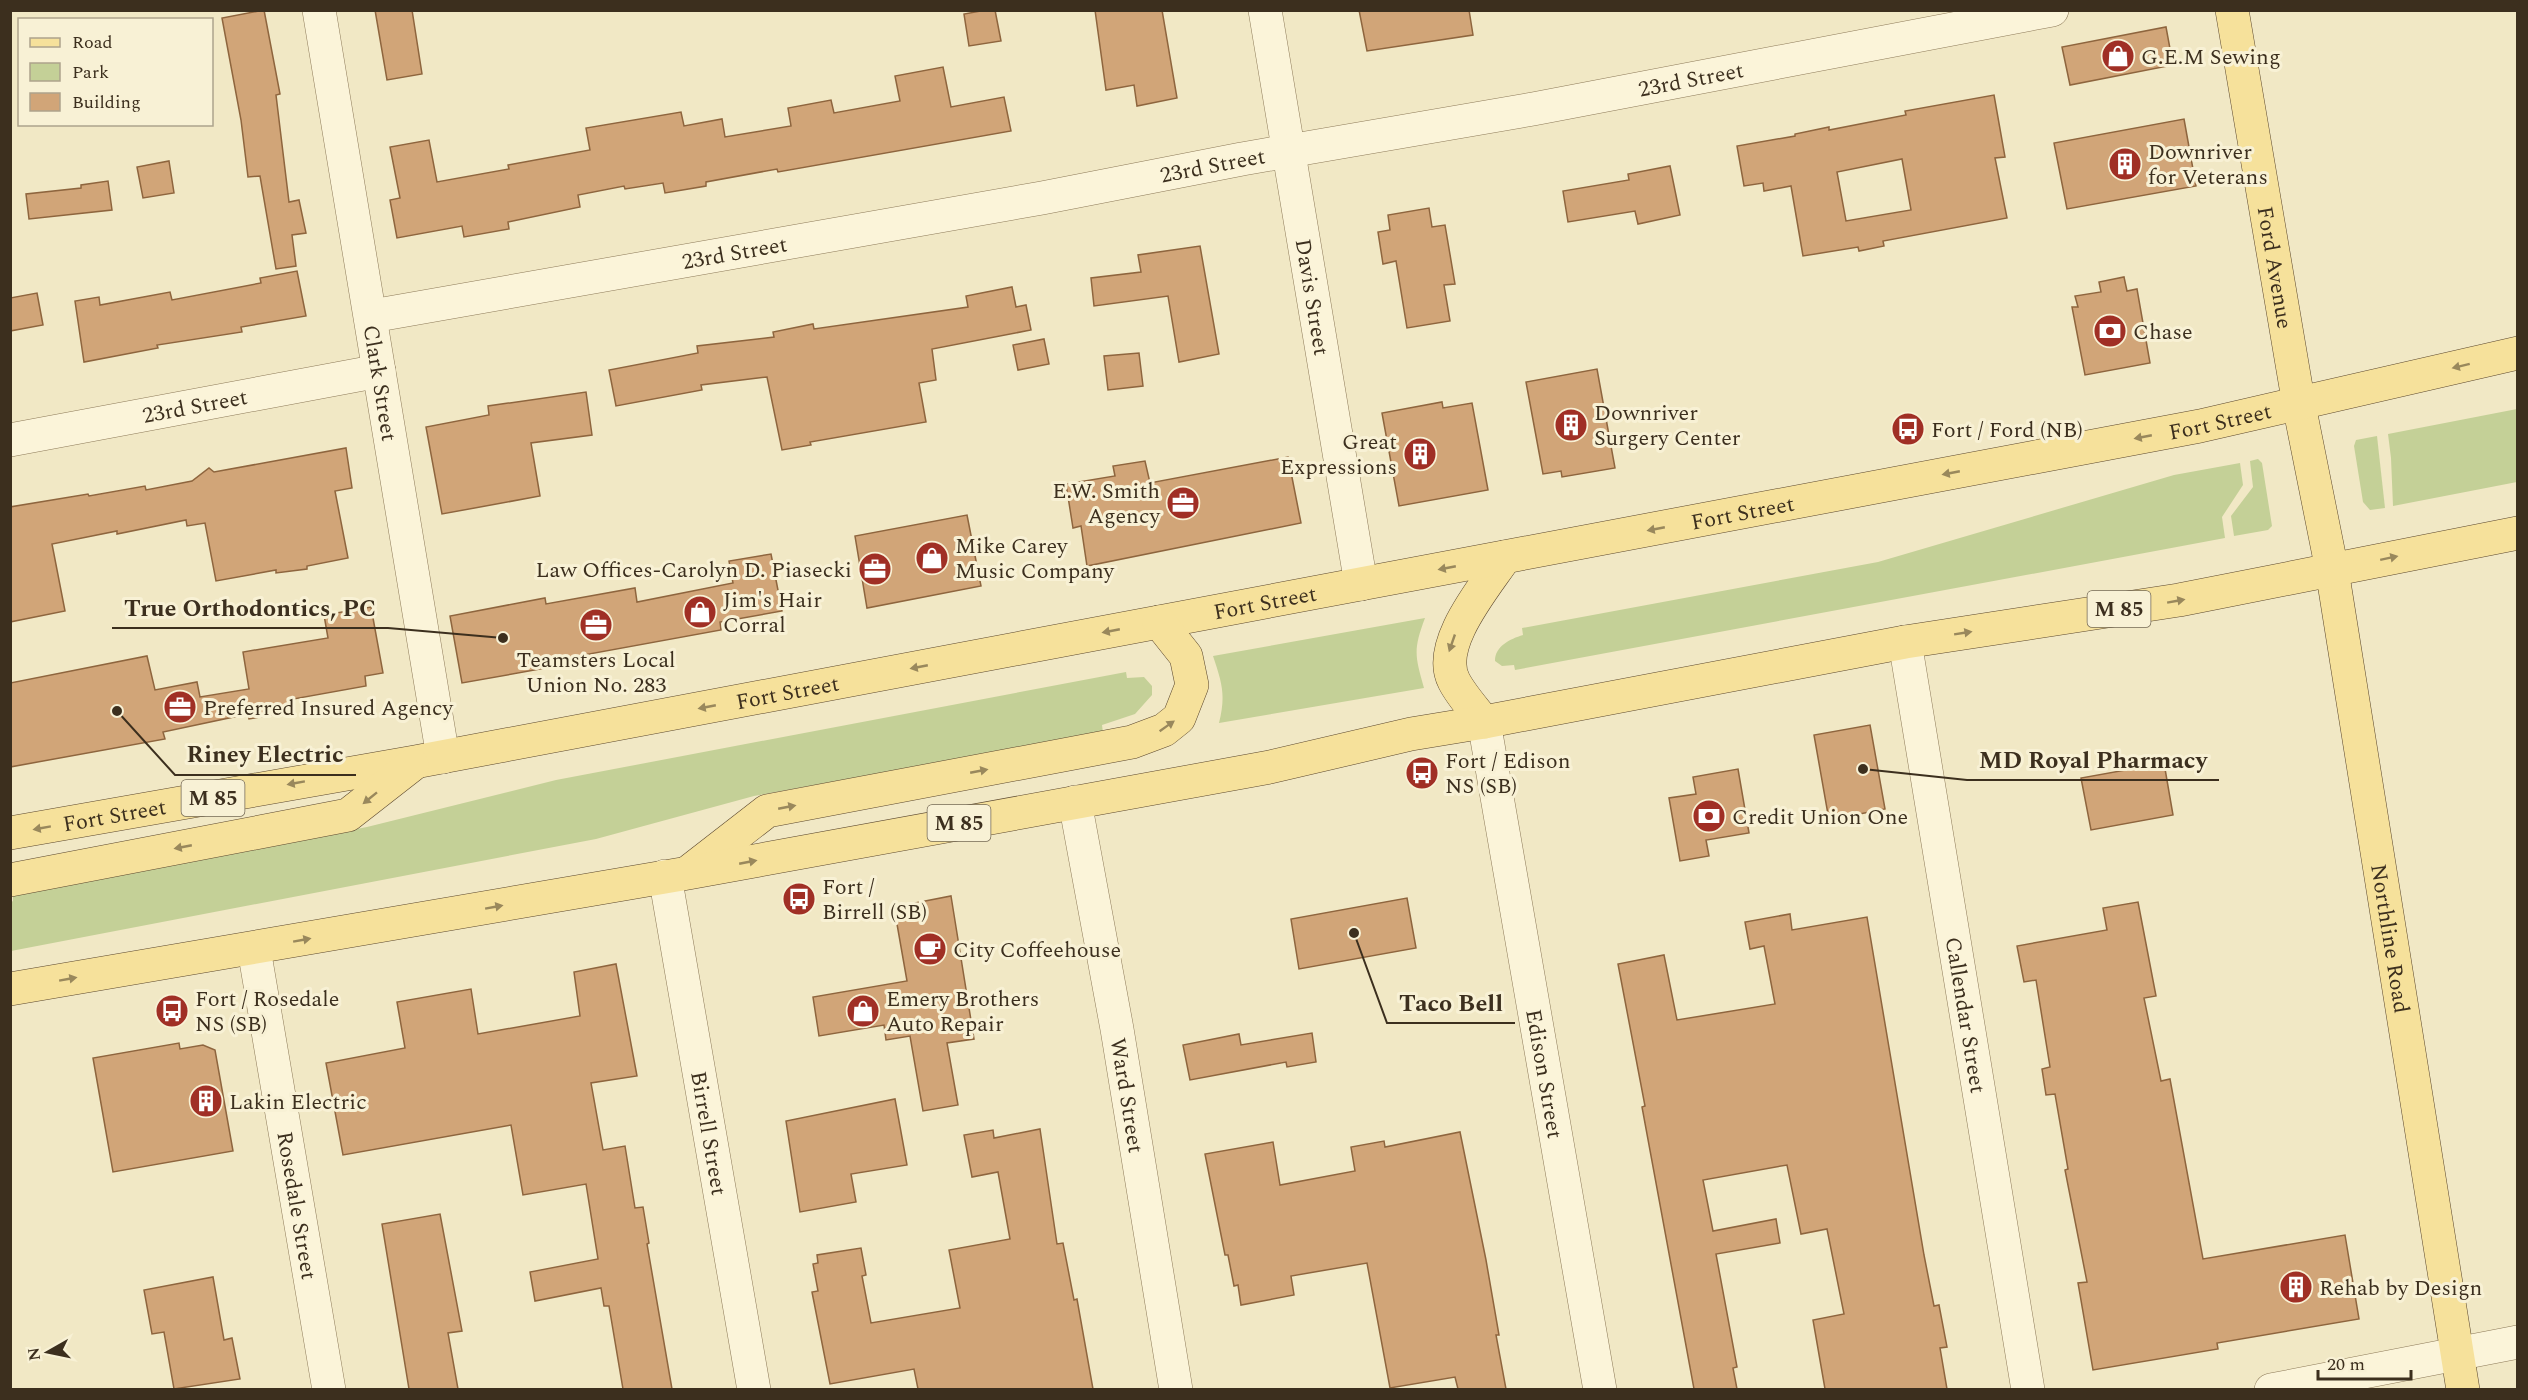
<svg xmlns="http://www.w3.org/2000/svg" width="2528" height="1400" font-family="Spectral,serif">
  <rect width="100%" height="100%" fill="#f1e8c5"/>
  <g fill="#c4d097">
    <path d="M2517,409V482L2393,506L2391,458L2388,434Z"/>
    <path d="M2377,436L2385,508L2370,510L2363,502L2354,446L2356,440Z"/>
    <path d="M2258,459L2262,463L2272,526L2268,530L2234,536L2231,516L2253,487L2250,461Z"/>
    <path d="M2240,463L2243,485L2222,517L2225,538L1515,670L1514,665L1502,666L1495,661C1495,646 1510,639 1523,635L1522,628L1878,562L2174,475Z"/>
    <path d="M1425,618C1413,650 1415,656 1424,688L1219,723C1226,695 1222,683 1213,656Z"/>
    <path d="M1126,672L1127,678L1144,677L1152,686V695L1135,714L1102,725L1103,733L754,796L596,839L11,951L10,903L13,901V894L367,827L556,780Z"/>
  </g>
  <g fill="#d1a578" stroke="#8e653e" stroke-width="1.5" fill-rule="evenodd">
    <path d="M264,10L280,94L276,95L289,202L299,200L306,233L292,235L296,266L276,269L260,176L248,177L241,120L222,18Z"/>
    <path d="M375,10H412L422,74L387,80Z"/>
    <path d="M986,10H995L1001,41L969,46L964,14Z"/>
    <path d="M1095,10H1162L1177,98L1137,106L1134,85L1106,90Z"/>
    <path d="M1359,10H1469L1473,35L1367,51Z"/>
    <path d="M2166,27L2173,65L2070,85L2062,47Z"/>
    <path d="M943,67L951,107L1004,97L1011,131L778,172L777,169L706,182V186L665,193L663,183L625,189L624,186L578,195L580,207L508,222L509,229L464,237L462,226L397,238L390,200L400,198L390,147L429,140L437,182L509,169L508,165L590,150L586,128L681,112L684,126L722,119L725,137L791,126L788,108L831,100L834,113L900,101L895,76Z"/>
    <path d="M1994,95L2005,157L1995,158L2007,218L1883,241L1884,246L1859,251L1858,247L1803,256L1791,186L1764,191L1763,183L1744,186L1737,146L1795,136V134L1829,127V130L1906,115L1905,111ZM1902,159L1911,210L1846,221L1837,172Z"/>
    <path d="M2184,119L2196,186L2067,209L2054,143Z"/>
    <path d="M169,161L174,193L143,198L137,167Z"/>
    <path d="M1670,166L1680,215L1638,224L1635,211L1568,222L1563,191L1629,180L1628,174Z"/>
    <path d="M108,181L112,210L29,219L26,194L81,188V185Z"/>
    <path d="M1429,208L1432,227L1445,225L1455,284L1444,285L1450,321L1407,328L1396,261L1383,264L1378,232L1390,230L1388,215Z"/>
    <path d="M1200,246L1219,354L1179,362L1168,296L1094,306L1091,278L1141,272L1138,255Z"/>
    <path d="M297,271L306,316L241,327L242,332L157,345L158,348L84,362L75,301L99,297L100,305L170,292L172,300L261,283L260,278Z"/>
    <path d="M2124,277L2127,291L2137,289L2150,363L2085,375L2072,307H2078L2075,296L2101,292L2099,282Z"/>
    <path d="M1012,287L1016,307L1026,305L1031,330L932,349L936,380L919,383L926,422L810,442L811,445L782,450L767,377L701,385L702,390L616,406L609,370L698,353L697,346L774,337L773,332L813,324L814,329L968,307L966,296Z"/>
    <path d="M37,293L43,325L10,331V298Z"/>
    <path d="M1044,339L1049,364L1018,370L1013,345Z"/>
    <path d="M1139,353L1143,386L1108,390L1104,356Z"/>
    <path d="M1597,369L1615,468L1562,477L1561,471L1543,474L1526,382Z"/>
    <path d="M586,392L592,435L531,443L540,496L442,514L426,427L489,415L488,406Z"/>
    <path d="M1442,402L1443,408L1472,403L1488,490L1399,506L1382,413Z"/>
    <path d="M346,448L352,488L335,491L348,558L307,566V569L276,573V570L216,581L205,523L187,526L186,520L117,534V531L52,544L65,611L10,622V507L88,494L89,496L145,486L146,490L192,481L209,468L214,472Z"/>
    <path d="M1288,457L1301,523L1087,566L1081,526L1073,528L1066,484L1115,476L1113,466L1145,461L1150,483Z"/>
    <path d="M967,515L981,586L867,608L855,536Z"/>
    <path d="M771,554L782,611L720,622L721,630L556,660L557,666L462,683L450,616L545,598L546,604L635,588L637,602L733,583L729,561Z"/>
    <path d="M371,607L383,673L365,676L366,686L293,699L294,711L249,719L248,714L163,732L165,739L10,767V683L147,656L155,690L197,682L200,697L249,689L243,652L328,638L324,615Z"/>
    <path d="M1870,725L1885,809L1829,820L1814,735Z"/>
    <path d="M2164,763L2173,815L2091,830L2081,778Z"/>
    <path d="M1738,769L1749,833L1706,840L1709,856L1680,861L1669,798L1696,794L1693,777Z"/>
    <path d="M951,896L974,1039L947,1043L958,1105L923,1111L910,1036L886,1040L884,1025L819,1036L813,997L907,981L894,907Z"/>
    <path d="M1407,898L1416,948L1299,969L1291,919Z"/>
    <path d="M2138,902L2156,996L2144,998L2161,1081L2170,1079L2203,1259L2345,1235L2359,1319L2217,1343L2218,1349L2093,1370L2078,1283L2087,1282L2065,1170L2068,1169L2055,1094L2046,1095L2042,1069L2050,1067L2036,980L2024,982L2017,946L2107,930L2103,908Z"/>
    <path d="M1790,914L1792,930L1867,917L1924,1255L1934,1306L1939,1305L1947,1347L1940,1348L1947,1389H1825L1813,1320L1844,1314L1827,1229L1801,1234L1787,1165L1703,1180L1713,1231L1776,1219L1780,1243L1716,1254L1737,1367L1733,1368L1737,1389H1694L1642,1107L1645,1106L1618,964L1664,955L1677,1020L1775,1004L1764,946L1750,949L1745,922Z"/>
    <path d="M616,964L637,1076L591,1083L603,1150L625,1146L635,1208L643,1207L649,1243L647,1244L672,1389H623L609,1306H604L601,1288L535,1301L530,1272L598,1259L586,1184L523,1195L511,1125L343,1155L326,1063L405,1048L397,1002L471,989L478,1034L580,1016L574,972Z"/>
    <path d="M1312,1033L1316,1062L1287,1067L1286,1062L1190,1080L1183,1045L1239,1034L1241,1045Z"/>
    <path d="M179,1043L180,1049L203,1045L215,1050L233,1151L113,1172L93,1058Z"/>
    <path d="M895,1099L907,1165L851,1174L856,1202L800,1212L786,1121Z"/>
    <path d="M1040,1129L1057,1244L1063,1243L1074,1300L1077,1299L1093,1389H918L914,1369L830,1384L812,1292L818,1291L813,1264L818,1263L817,1255L861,1248L866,1275L862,1276L871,1323L960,1308L949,1250L1010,1239L998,1172L972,1177L964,1135L993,1130L994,1138Z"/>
    <path d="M1460,1132L1486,1260L1499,1335H1496L1506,1389H1458L1455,1377L1390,1388L1367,1263L1291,1276L1294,1295L1241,1305L1238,1285L1234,1286L1228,1255H1225L1205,1154L1273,1142L1280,1185L1355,1171L1351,1147L1384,1141L1385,1147Z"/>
    <path d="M440,1214L462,1331L448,1333L458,1389H409L382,1224Z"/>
    <path d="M213,1277L224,1340L232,1338L240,1379L174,1389L164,1332L152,1334L144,1290Z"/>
  </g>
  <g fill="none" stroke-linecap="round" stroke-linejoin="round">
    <defs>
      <g id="minor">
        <path id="s1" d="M319,10L443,757"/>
        <path id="s2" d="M1265,10L1361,584"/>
        <path id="s3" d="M372,316L1042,198L1242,159L1533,109L2052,10"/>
        <path id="s4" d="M10,440L379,371"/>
        <path id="s5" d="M1905,642L2028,1390"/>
        <path id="s6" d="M1484,722L1600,1390"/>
        <path id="s7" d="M1075,802L1117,1029L1176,1390"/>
        <path id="s8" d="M665,876L754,1390"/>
        <path id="s9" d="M254,949L329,1390"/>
        <path d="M2271,1390L2518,1342"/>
      </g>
      <g id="major">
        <path id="s10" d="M2232,10L2299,405L2332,570L2463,1390"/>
        <path d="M1484,722C1474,709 1461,695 1454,681C1435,645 1485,587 1505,557"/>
        <path id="s11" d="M10,833L415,762L2200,426L2518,353"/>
        <path d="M691,870L767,811L1132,742L1164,730L1179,718L1192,685L1186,656L1159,622"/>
        <path d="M10,880L348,815L412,765"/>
        <path d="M10,989L688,873L1270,767L1411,734L1484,722L1905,642L2179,600L2518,533"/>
      </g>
    </defs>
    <use href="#minor" stroke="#8d7a59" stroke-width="34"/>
    <use href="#major" stroke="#5b472e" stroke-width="34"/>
    <use href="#minor" stroke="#fbf4d9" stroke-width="33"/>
    <use href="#major" stroke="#f6e19b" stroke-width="33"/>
  </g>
  <defs><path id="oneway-solid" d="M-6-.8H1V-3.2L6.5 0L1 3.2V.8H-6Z" transform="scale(1.5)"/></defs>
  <g fill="#99885c">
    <use href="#oneway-solid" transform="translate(2461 366) rotate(166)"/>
    <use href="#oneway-solid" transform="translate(2143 437) rotate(169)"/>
    <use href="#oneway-solid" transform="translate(1951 473) rotate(169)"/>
    <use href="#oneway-solid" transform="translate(1656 529) rotate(169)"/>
    <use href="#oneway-solid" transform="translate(2389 558) rotate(-12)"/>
    <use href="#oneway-solid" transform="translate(1447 568) rotate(169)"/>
    <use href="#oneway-solid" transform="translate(2176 601) rotate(-10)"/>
    <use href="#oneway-solid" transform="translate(1111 631) rotate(169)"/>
    <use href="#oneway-solid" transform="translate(1963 633) rotate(-9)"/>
    <use href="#oneway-solid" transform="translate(1452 643) rotate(109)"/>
    <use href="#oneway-solid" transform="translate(919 667) rotate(169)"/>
    <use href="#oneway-solid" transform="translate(707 707) rotate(169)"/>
    <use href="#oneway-solid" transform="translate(1167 726) rotate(-35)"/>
    <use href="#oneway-solid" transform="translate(979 771) rotate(-11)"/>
    <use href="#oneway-solid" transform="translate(296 783) rotate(170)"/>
    <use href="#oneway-solid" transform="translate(370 798) rotate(141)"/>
    <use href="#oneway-solid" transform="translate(787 807) rotate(-11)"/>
    <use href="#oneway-solid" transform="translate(42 828) rotate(170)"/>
    <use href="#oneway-solid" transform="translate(183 847) rotate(169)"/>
    <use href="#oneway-solid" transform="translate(748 862) rotate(-11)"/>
    <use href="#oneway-solid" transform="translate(494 907) rotate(-10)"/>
    <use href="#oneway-solid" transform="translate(302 940) rotate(-10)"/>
    <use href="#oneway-solid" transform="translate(68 979) rotate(-10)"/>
  </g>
  <defs>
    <symbol id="shop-disc" viewBox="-11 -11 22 22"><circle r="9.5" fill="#a02f25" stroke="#f8f1d5"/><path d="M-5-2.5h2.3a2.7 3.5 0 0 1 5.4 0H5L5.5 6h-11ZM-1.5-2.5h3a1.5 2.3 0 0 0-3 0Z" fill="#fff"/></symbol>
    <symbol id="building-disc" viewBox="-11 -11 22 22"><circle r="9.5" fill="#a02f25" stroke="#f8f1d5"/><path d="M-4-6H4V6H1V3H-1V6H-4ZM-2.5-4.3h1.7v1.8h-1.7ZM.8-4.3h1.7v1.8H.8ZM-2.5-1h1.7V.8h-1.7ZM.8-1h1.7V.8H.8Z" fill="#fff"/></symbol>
    <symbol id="bank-disc" viewBox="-11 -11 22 22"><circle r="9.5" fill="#a02f25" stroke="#f8f1d5"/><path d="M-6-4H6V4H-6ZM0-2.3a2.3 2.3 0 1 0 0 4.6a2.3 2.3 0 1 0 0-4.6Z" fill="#fff"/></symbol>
    <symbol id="bus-disc" viewBox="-11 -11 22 22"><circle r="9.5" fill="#a02f25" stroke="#f8f1d5"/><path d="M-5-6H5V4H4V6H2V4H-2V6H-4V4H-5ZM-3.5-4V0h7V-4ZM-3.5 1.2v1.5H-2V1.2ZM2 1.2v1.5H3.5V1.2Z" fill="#fff"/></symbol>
    <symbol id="office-disc" viewBox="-11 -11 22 22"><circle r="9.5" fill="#a02f25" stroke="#f8f1d5"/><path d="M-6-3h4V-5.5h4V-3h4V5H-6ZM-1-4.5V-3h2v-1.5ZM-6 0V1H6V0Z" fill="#fff"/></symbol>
    <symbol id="cafe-disc" viewBox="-11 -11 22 22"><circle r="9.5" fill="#a02f25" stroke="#f8f1d5"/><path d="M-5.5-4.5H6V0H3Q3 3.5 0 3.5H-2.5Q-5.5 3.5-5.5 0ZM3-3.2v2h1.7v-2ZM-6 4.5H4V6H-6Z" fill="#fff"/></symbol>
  </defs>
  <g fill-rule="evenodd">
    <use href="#shop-disc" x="2099" y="37" width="38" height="38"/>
    <use href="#building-disc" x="2106" y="145" width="38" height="38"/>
    <use href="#bank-disc" x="2091" y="312" width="38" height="38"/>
    <use href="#building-disc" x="1552" y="406" width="38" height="38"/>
    <use href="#bus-disc" x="1889" y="410" width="38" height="38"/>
    <use href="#building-disc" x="1401" y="435" width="38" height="38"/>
    <use href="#office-disc" x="1164" y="484" width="38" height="38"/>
    <use href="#shop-disc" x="913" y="539" width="38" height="38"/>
    <use href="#office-disc" x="856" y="550" width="38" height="38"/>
    <use href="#shop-disc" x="681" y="593" width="38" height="38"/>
    <use href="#office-disc" x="577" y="606" width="38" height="38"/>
    <use href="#office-disc" x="161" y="688" width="38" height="38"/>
    <use href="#bus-disc" x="1403" y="754" width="38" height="38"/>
    <use href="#bank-disc" x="1690" y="797" width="38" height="38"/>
    <use href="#bus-disc" x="780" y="880" width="38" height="38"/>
    <use href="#cafe-disc" x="911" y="930" width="38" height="38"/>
    <use href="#bus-disc" x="153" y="992" width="38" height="38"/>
    <use href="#shop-disc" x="844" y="992" width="38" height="38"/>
    <use href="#building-disc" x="187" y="1082" width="38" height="38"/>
    <use href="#building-disc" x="2277" y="1268" width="38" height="38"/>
  </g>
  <g text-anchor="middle" stroke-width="6" stroke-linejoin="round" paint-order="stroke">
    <g fill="#f8f1d5" stroke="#746955" stroke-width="1.5">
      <rect x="2087.5" y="591" width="63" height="36" rx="4.5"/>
      <rect x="181.5" y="780" width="63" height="36" rx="4.5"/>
      <rect x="927.5" y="805" width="63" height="36" rx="4.5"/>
    </g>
    <g font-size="21" font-weight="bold" fill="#3c2f1e">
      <text x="2119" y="616">M 85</text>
      <text x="213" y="805">M 85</text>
      <text x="959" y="830">M 85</text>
    </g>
    <g font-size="22" fill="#3c2f1e" stroke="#f8f1d5" text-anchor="start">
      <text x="2141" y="64">G.E.M Sewing</text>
      <text x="2148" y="159">Downriver<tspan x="2148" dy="25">for Veterans</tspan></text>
      <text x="2133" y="339">Chase</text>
      <text x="1594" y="420">Downriver<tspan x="1594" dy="25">Surgery Center</tspan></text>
      <text x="1931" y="437">Fort / Ford (NB)</text>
      <text x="1397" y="449" text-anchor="end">Great<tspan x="1397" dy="25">Expressions</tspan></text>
      <text x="1160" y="498" text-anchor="end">E.W. Smith<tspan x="1160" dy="25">Agency</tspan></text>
      <text x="955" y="553">Mike Carey<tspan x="955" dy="25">Music Company</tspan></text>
      <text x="852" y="577" text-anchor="end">Law Offices-Carolyn D. Piasecki</text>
      <text x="723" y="607">Jim's Hair<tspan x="723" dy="25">Corral</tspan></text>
      <text x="596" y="667" text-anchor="middle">Teamsters Local<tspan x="596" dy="25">Union No. 283</tspan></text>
      <text x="203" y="715">Preferred Insured Agency</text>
      <text x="1445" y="768">Fort / Edison<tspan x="1445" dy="25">NS (SB)</tspan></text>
      <text x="1732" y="824">Credit Union One</text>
      <text x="822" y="894">Fort /<tspan x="822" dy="25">Birrell (SB)</tspan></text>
      <text x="953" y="957">City Coffeehouse</text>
      <text x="195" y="1006">Fort / Rosedale<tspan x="195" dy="25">NS (SB)</tspan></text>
      <text x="886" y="1006">Emery Brothers<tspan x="886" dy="25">Auto Repair</tspan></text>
      <text x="229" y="1109">Lakin Electric</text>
      <text x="2319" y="1295">Rehab by Design</text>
    </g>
    <g font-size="22" fill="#3c2f1e" stroke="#f8f1d5">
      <text dy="8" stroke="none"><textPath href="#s3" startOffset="1340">23rd Street</textPath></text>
      <text dy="8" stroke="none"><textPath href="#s3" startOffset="854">23rd Street</textPath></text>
      <text dy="8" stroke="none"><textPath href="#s3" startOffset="368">23rd Street</textPath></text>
      <text dy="8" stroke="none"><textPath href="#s10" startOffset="261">Ford Avenue</textPath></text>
      <text dy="8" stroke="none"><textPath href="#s2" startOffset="291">Davis Street</textPath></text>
      <text dy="8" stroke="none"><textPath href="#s1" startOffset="378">Clark Street</textPath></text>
      <text dy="8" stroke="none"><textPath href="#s4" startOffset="188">23rd Street</textPath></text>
      <text dy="8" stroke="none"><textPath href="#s11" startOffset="2248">Fort Street</textPath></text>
      <text dy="8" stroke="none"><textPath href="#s11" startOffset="1762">Fort Street</textPath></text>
      <text dy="8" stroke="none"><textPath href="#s11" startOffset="1276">Fort Street</textPath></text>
      <text dy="8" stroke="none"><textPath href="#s11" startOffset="790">Fort Street</textPath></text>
      <text dy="8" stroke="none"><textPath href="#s11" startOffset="106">Fort Street</textPath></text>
      <text dy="8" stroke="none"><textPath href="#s10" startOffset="942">Northline Road</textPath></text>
      <text dy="8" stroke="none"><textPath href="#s5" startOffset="378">Callendar Street</textPath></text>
      <text dy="8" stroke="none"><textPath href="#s6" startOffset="357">Edison Street</textPath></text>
      <text dy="8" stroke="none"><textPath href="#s7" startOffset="298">Ward Street</textPath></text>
      <text dy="8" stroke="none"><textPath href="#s8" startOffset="261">Birrell Street</textPath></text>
      <text dy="8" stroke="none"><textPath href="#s9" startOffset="260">Rosedale Street</textPath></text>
    </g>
  </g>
  <path fill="none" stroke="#3c2f1e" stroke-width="2" d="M503 638L388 628H112M117 711L175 775H356M1863 769L1967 780H2219M1354 933L1387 1023H1515"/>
  <g fill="#3c2f1e" stroke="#f8f1d5" stroke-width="2">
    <circle cx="503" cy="638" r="6"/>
    <circle cx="117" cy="711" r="6"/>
    <circle cx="1863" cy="769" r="6"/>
    <circle cx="1354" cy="933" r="6"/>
  </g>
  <g font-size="24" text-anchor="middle" font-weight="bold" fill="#3c2f1e" stroke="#f8f1d5" stroke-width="6" stroke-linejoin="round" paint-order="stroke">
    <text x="250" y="616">True Orthodontics, PC</text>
    <text x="265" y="762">Riney Electric</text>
    <text x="2093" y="768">MD Royal Pharmacy</text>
    <text x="1451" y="1011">Taco Bell</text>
  </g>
  <rect width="2528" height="1400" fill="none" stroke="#3c2f1e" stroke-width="24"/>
  <rect x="18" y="18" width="195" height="108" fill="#f8f1d5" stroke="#ada38c" stroke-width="1.5"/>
  <rect x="30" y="38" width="30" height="9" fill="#f6e19b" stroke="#ada38c" stroke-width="1.5"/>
  <text x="72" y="48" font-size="18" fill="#3c2f1e">Road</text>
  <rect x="30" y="63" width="30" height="18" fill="#c4d097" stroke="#ada38c" stroke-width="1.5"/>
  <text x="72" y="78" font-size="18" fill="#3c2f1e">Park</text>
  <rect x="30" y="93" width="30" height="18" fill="#d1a578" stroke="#ada38c" stroke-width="1.5"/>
  <text x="72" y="108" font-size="18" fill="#3c2f1e">Building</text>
  <g transform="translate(48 1352) rotate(261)" stroke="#f8f1d5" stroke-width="4.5" paint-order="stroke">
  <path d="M0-4.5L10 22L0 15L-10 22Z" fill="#3c2f1e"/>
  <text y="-9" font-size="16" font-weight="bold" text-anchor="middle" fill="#3c2f1e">N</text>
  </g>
  <path d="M2318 1370v9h93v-9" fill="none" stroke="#3c2f1e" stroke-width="3"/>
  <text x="2327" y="1370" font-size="18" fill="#3c2f1e" stroke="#f8f1d5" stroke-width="4.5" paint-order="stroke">20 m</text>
</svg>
